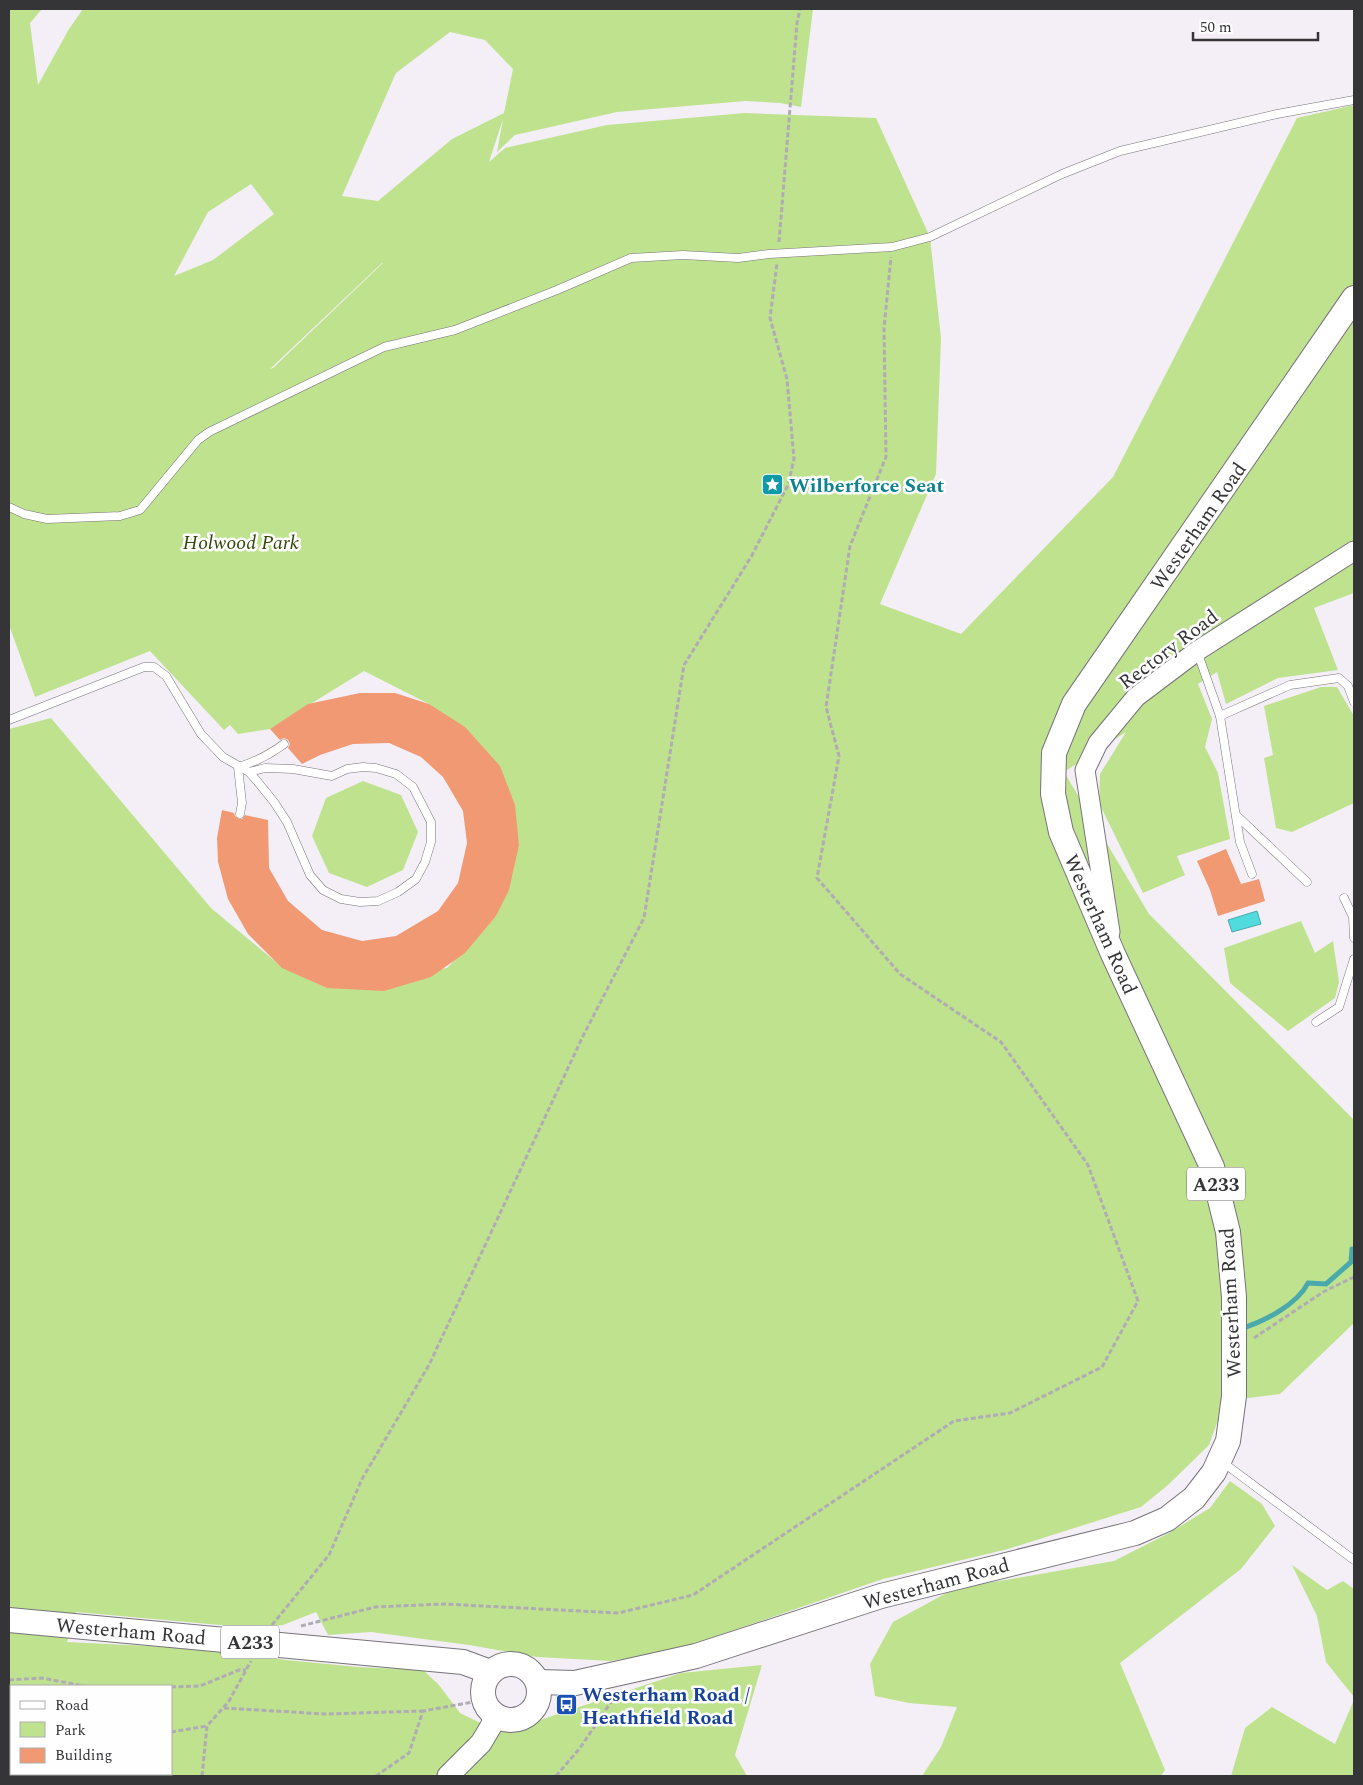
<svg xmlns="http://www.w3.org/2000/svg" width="1363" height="1785" font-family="Spectral,serif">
  <rect width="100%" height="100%" fill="#f4eff7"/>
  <g fill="#bfe28f" fill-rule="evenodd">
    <path d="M9,9H42L30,23L38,85L69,29L83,9H813L801,107L780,103L745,101L617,112L515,135L497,152L503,119L489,162L505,148L607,125L745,113L876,118L930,237L941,338L936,474L880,604L961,634L1113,477L1297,118L1354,105V593L1314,608L1338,670L1278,678L1226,704L1217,672L1198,684L1212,719L1205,747L1218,773L1230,839L1177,856L1185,875L1143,893L1099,803L1100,774L1126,732L1064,772L1149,914L1354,1120V1323L1280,1394L1225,1401L1209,1445L1168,1485L1141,1507L1008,1549L883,1579L705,1640L664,1652L611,1661L537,1657L469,1645L371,1632L328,1635L316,1612L283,1625L253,1628L76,1612L67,1642L211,1649L286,1660L358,1667L423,1670L439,1685L460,1713L497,1731L519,1727L681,1673L762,1665L735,1755L747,1776H9V729L51,718L211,908L282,967L327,988L447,968L496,916L519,845L500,766L429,704L364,671L270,729L238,734L230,725L224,730L150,651L35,697L9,625ZM450,32L485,40L513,69L504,113L452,139L378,201L342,196L396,73ZM251,184L274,214L213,260L174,276L208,212ZM383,263L273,368L270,369L382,263ZM11,1686H171V1774H11Z"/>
    <path d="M1321,687H1337L1354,716V803L1292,832L1276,828L1264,758L1273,755L1264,706Z"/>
    <path d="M363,781L401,795L418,832L403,870L367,887L329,873L312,836L326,798Z"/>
    <path d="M1301,921L1315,953L1333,941L1339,982L1335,998L1288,1031L1230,983L1224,948Z"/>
    <path d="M1230,1481L1262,1504L1275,1526L1241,1569L1120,1663L1165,1770L1161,1776H922L941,1747L957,1707L909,1703L875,1696L870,1664L893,1622L954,1589L1114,1561L1169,1533L1210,1508Z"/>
    <path d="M1292,1565L1327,1590L1343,1581L1354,1589V1697L1326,1662L1317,1616Z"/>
    <path d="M1354,1700V1776H1231L1245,1728L1272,1707L1335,1744Z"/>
  </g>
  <path fill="#51dbdd" stroke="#49a9ab" d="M1257,911L1261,924L1232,932L1228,920Z"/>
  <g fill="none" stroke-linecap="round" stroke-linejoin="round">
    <path stroke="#49a9ab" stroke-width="5" d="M1240,1329C1263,1322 1297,1305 1308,1283L1326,1284L1351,1262L1352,1249"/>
  </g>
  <g fill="#f09973">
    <path d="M360,693H395L429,704L465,727L500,766L515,805L519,845L509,890L496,916L465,953L431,977L384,991L327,988L282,968L248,934L228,899L218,862L217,838L222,810L234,813L235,816L239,819H242L245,815L268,820L269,868L288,901L322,930L362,941L396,936L438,911L458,883L467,843L463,811L443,777L421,757L389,743L353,744L320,755L302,764L288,748L290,744L288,740L284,738L280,740L270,729L308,704Z"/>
    <path d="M1226,849L1241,884L1259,879L1265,901L1218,916L1210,890L1197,861Z"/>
  </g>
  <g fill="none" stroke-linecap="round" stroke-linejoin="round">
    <defs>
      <g id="service">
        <path d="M9,507L24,514L47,519L120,516L140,510L198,440L209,432L384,347L455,330L557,290L631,258L683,255L738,258L769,254L892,247L930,237L1062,174L1120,151L1277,114L1354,100"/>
        <path d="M1197,651L1220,716L1240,842L1252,874"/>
        <path d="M1220,716L1290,685L1339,678L1348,686L1354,702"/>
        <path d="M9,720L144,667H154L166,676L201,734L223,757L249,772L257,781L274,802L287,822L310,875L323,890L341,899L360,902L378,901L398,892L416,879L425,862L431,842V822L413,787L396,774L376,768L363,767L347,769L332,776L293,769L265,768L249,772"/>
        <path d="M240,814L242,803L238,767C256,762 269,755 284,744"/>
        <path d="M1236,815L1307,882"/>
        <path d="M1344,898L1353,917L1354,938"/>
        <path d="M1316,1022L1339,1007L1354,959"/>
        <path d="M1221,1461L1354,1560"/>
      </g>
      <path id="tertiary" d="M1110,932L1085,770L1098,743L1136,697L1197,651L1354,551"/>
      <path id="secondary" d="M448,1776L481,1743L497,1716"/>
      <g id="primary">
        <path d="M9,1620L463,1662L490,1672"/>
        <circle cx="511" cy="1692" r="28"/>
        <path d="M539,1682L575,1683L696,1656L881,1596L1135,1533L1167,1519L1194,1498L1214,1472L1228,1441L1234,1396V1297L1228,1232L1212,1167L1113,954L1061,832L1053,794L1054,753L1074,704L1354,298"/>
      </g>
    </defs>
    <use href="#service" stroke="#77737b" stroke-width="9"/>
    <use href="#tertiary" stroke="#77737b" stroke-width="21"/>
    <use href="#secondary" stroke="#77737b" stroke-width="23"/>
    <use href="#primary" stroke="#77737b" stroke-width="26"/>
    <g stroke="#b0acb3" stroke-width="3" stroke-dasharray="5 2.5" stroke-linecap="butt">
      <path d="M779,242L797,23L800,9"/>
      <path d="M1254,1338L1323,1292L1354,1277"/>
      <path d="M272,1625L329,1555L362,1479L429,1365L583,1036L644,918L684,665L751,557L788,485L794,459L787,379L770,318L777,263"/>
      <path d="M301,1626L375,1607L444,1604L618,1613L693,1595L954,1421L1010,1413L1102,1367L1138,1301L1088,1165L1001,1042L900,974L817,878L839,756L826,707L850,546L886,457L884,328L891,257"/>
      <path d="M9,1680L42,1678L84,1686"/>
      <path d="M171,1687L200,1686L239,1670H246"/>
      <path d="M224,1708L325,1714L423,1711"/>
      <path d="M171,1732L207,1726"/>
      <path d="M9,1766L11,1765"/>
      <path d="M202,1776L207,1726L229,1701L251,1661"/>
      <path d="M376,1776L409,1753L423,1711L484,1700"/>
      <path d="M556,1776L580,1748L617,1693"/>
    </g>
    <use href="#service" stroke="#fff" stroke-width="8"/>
    <use href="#tertiary" stroke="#fff" stroke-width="19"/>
    <use href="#secondary" stroke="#fff" stroke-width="21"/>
    <use href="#primary" stroke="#fff" stroke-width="24"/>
  </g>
  <defs>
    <symbol id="sight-square" viewBox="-11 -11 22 22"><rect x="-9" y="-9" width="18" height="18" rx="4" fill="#0f9aa8" stroke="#fefefe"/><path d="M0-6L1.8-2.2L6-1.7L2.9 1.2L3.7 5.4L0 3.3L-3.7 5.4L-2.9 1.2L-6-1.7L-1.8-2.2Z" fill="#fff"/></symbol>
    <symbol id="bus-square" viewBox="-11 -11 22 22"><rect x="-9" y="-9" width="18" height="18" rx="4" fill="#1a4fb4" stroke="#fefefe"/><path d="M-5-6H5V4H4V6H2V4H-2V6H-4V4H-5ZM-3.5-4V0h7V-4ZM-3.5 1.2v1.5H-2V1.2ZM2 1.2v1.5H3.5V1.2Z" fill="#fff"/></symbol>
  </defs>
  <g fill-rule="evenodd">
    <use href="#sight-square" x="760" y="472" width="25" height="25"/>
    <use href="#bus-square" x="554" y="1692" width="25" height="25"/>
  </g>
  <g text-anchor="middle" stroke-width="5" stroke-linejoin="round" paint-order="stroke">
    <g fill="#fefefe" stroke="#717173" stroke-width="1">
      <rect x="1187" y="1167.5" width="58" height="33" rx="4"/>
      <rect x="221" y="1625.5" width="58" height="33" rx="4"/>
    </g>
    <g font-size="19" font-weight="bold" fill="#353437">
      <text x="1216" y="1191">A233</text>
      <text x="250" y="1649">A233</text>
    </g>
    <g font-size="20" font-weight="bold" fill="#0d838f" stroke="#fefefe" text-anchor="start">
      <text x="789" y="492">Wilberforce Seat</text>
    </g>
    <g font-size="20" fill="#353437" stroke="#fefefe">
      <text transform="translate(1198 526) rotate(-55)" y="7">Westerham Road</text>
      <text transform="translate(1168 649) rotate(-37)" y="7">Rectory Road</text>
      <text transform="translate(1101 924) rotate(66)" y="7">Westerham Road</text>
      <text transform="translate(1230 1303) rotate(-93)" y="7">Westerham Road</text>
      <text transform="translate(936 1583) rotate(-15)" y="7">Westerham Road</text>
      <text transform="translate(131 1631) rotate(5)" y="7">Westerham Road</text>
    </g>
    <g font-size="20" font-style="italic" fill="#314607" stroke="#fefefe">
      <text x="241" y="549">Holwood Park</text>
    </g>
    <g font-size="20" font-weight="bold" fill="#164399" stroke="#fefefe" text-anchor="start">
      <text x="582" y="1701">Westerham Road /<tspan x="582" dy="23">Heathfield Road</tspan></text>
    </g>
  </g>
  <rect width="1363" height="1785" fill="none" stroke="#353437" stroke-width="20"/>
  <rect x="10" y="1685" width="162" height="90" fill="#fefefe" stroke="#aeadae"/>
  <rect x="20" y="1701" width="25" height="8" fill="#ffffff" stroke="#aeadae"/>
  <text x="55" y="1710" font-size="15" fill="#353437">Road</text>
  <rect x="20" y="1722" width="25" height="15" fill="#bfe28f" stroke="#aeadae"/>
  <text x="55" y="1735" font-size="15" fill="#353437">Park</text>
  <rect x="20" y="1748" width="25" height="15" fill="#f09973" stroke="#aeadae"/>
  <text x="55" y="1760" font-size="15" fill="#353437">Building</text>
  <path d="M1193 32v8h125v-8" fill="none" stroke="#353437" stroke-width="2.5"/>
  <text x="1200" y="32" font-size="15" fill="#353437" stroke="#fefefe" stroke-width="4" paint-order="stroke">50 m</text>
</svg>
